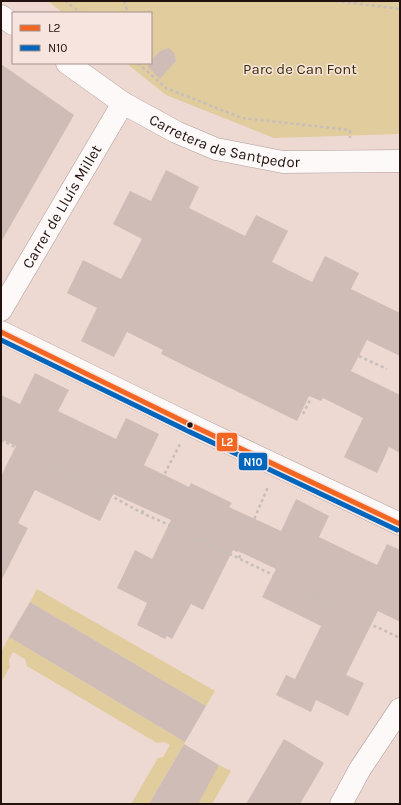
<svg xmlns="http://www.w3.org/2000/svg" width="401" height="805" font-family="Karla,sans-serif">
  <rect width="100%" height="100%" fill="#eed8d2"/>
  <g fill="#e1cc9d">
    <path d="M48,1H400V134L274,138L166,95L126,63H151V13H63Z"/>
    <path d="M37,589L215,691L206,706L30,602Z"/>
    <path d="M9,637L185,742L149,804H131L158,758L163,757L170,745L164,742L157,743L27,666L25,659L13,652L9,660L10,667L1,682V652Z"/>
    <path d="M219,765L231,771L212,804H197Z"/>
  </g>
  <g fill="#cfbcb6">
    <path d="M169,48L174,53L176,61L160,79L147,66L151,63V61L160,51Z"/>
    <path d="M1,64L74,115L1,242Z"/>
    <path d="M166,170L199,187L189,208L245,236L256,215L288,231L272,262L312,282L325,256L359,273L351,289L400,313V356L367,340L351,371L400,395V453L389,447L377,473L344,457L363,418L323,398L321,401L309,396L297,421L161,354L163,350L127,332L114,357L81,341L97,308L67,293L83,260L121,279L142,239L113,224L130,191L151,201Z"/>
    <path d="M35,373L69,390L58,411L116,439L126,418L159,434L144,465L189,487L191,483L232,503L229,507L281,531L296,499L329,516L319,537L377,565L387,544L400,550V622L378,611L346,675L364,683L348,716L316,700L311,712L276,695L286,675L295,679L321,626L262,597L276,569L238,551L237,552L233,550L203,610L191,604L172,639L167,636L165,639L137,625L147,603L117,588L135,550L152,559L171,520L113,494L100,521L35,490L18,523L28,528L1,581V476L16,446L1,439V395L20,404Z"/>
    <path d="M30,602L206,706L185,742L9,637Z"/>
    <path d="M284,739L324,763L300,804H246Z"/>
    <path d="M184,744L219,765L198,804H149Z"/>
  </g>
  <g fill="none" stroke-linecap="round" stroke-linejoin="round">
    <defs>
      <g id="street">
        <path id="s1" d="M1,310L123,103"/>
        <path d="M1,332L193,426L400,524"/>
        <path d="M341,804L360,769L400,709"/>
      </g>
      <g id="secondary">
        <path d="M1,16L13,24"/>
        <path id="s2" d="M67,63L123,103L176,132L216,149L283,162L400,161"/>
      </g>
    </defs>
    <use href="#street" stroke="#ae9d98" stroke-width="23"/>
    <use href="#secondary" stroke="#ae9d98" stroke-width="23"/>
    <g stroke="#c5bebb" stroke-width="2.5" stroke-dasharray="3 3" stroke-linecap="butt">
      <path d="M65,1L81,13"/>
      <path d="M124,1L128,13"/>
      <path d="M336,1L400,9"/>
      <path d="M138,63L166,88L242,118L350,130V138"/>
      <path d="M359,356L387,369"/>
      <path d="M303,414L311,398"/>
      <path d="M1,440L19,449"/>
      <path d="M43,460L80,479"/>
      <path d="M162,479L180,444"/>
      <path d="M104,492L142,513L183,531"/>
      <path d="M142,513L149,502"/>
      <path d="M252,524L268,487"/>
      <path d="M197,538L273,575"/>
      <path d="M239,558L242,549"/>
      <path d="M302,589L337,606"/>
      <path d="M368,623L400,638"/>
    </g>
    <use href="#street" stroke="#fcf9f8" stroke-width="22"/>
    <use href="#secondary" stroke="#fcf9f8" stroke-width="22"/>
    <defs>
      <path id="bus-1" d="M1,332L193,426L400,524"/>
      <path id="bus-2" d="M1,340L190,432L397,530"/>
    </defs>
    <use href="#bus-1" stroke="#f8e4de" stroke-width="8"/>
    <use href="#bus-2" stroke="#f8e4de" stroke-width="8"/>
    <use href="#bus-1" stroke="#f26522" stroke-width="5"/>
    <use href="#bus-2" stroke="#0065bd" stroke-width="5"/>
  </g>
  <circle fill="#22110d" stroke="#f8e4de" stroke-width="1.5" cx="190" cy="425" r="3.5"/>
  <g text-anchor="middle" stroke-width="3" stroke-linejoin="round" paint-order="stroke">
    <g font-size="15" fill="#382f02" stroke="#f8e4de">
      <text x="300" y="74">Parc de Can Font</text>
    </g>
    <g font-size="15" fill="#22110d" stroke="#f8e4de">
      <text dy="5" stroke="none"><textPath href="#s2" startOffset="179">Carretera de Santpedor</textPath></text>
      <text dy="5" stroke="none"><textPath href="#s1" startOffset="120">Carrer de Lluís Millet</textPath></text>
    </g>
  </g>
  <g stroke="#f8e4de" stroke-width="1.5">
    <rect x="216" y="432" width="22" height="20" rx="4" fill="#f26522"/>
    <rect x="238" y="452" width="30" height="19" rx="4" fill="#0065bd"/>
  </g>
  <g font-size="11" text-anchor="middle" font-weight="bold" fill="#fff">
    <text x="227" y="446">L2</text>
    <text x="253" y="466">N10</text>
  </g>
  <rect width="401" height="805" fill="none" stroke="#22110d" stroke-width="4"/>
  <rect x="12" y="12" width="140" height="52" fill="#f8e4de" stroke="#a2908a"/>
  <rect x="20" y="25" width="20" height="6" fill="#f26522" stroke="#a2908a"/>
  <text x="48" y="32" font-size="12" fill="#22110d">L2</text>
  <rect x="20" y="45" width="20" height="6" fill="#0065bd" stroke="#a2908a"/>
  <text x="48" y="52" font-size="12" fill="#22110d">N10</text>
</svg>
